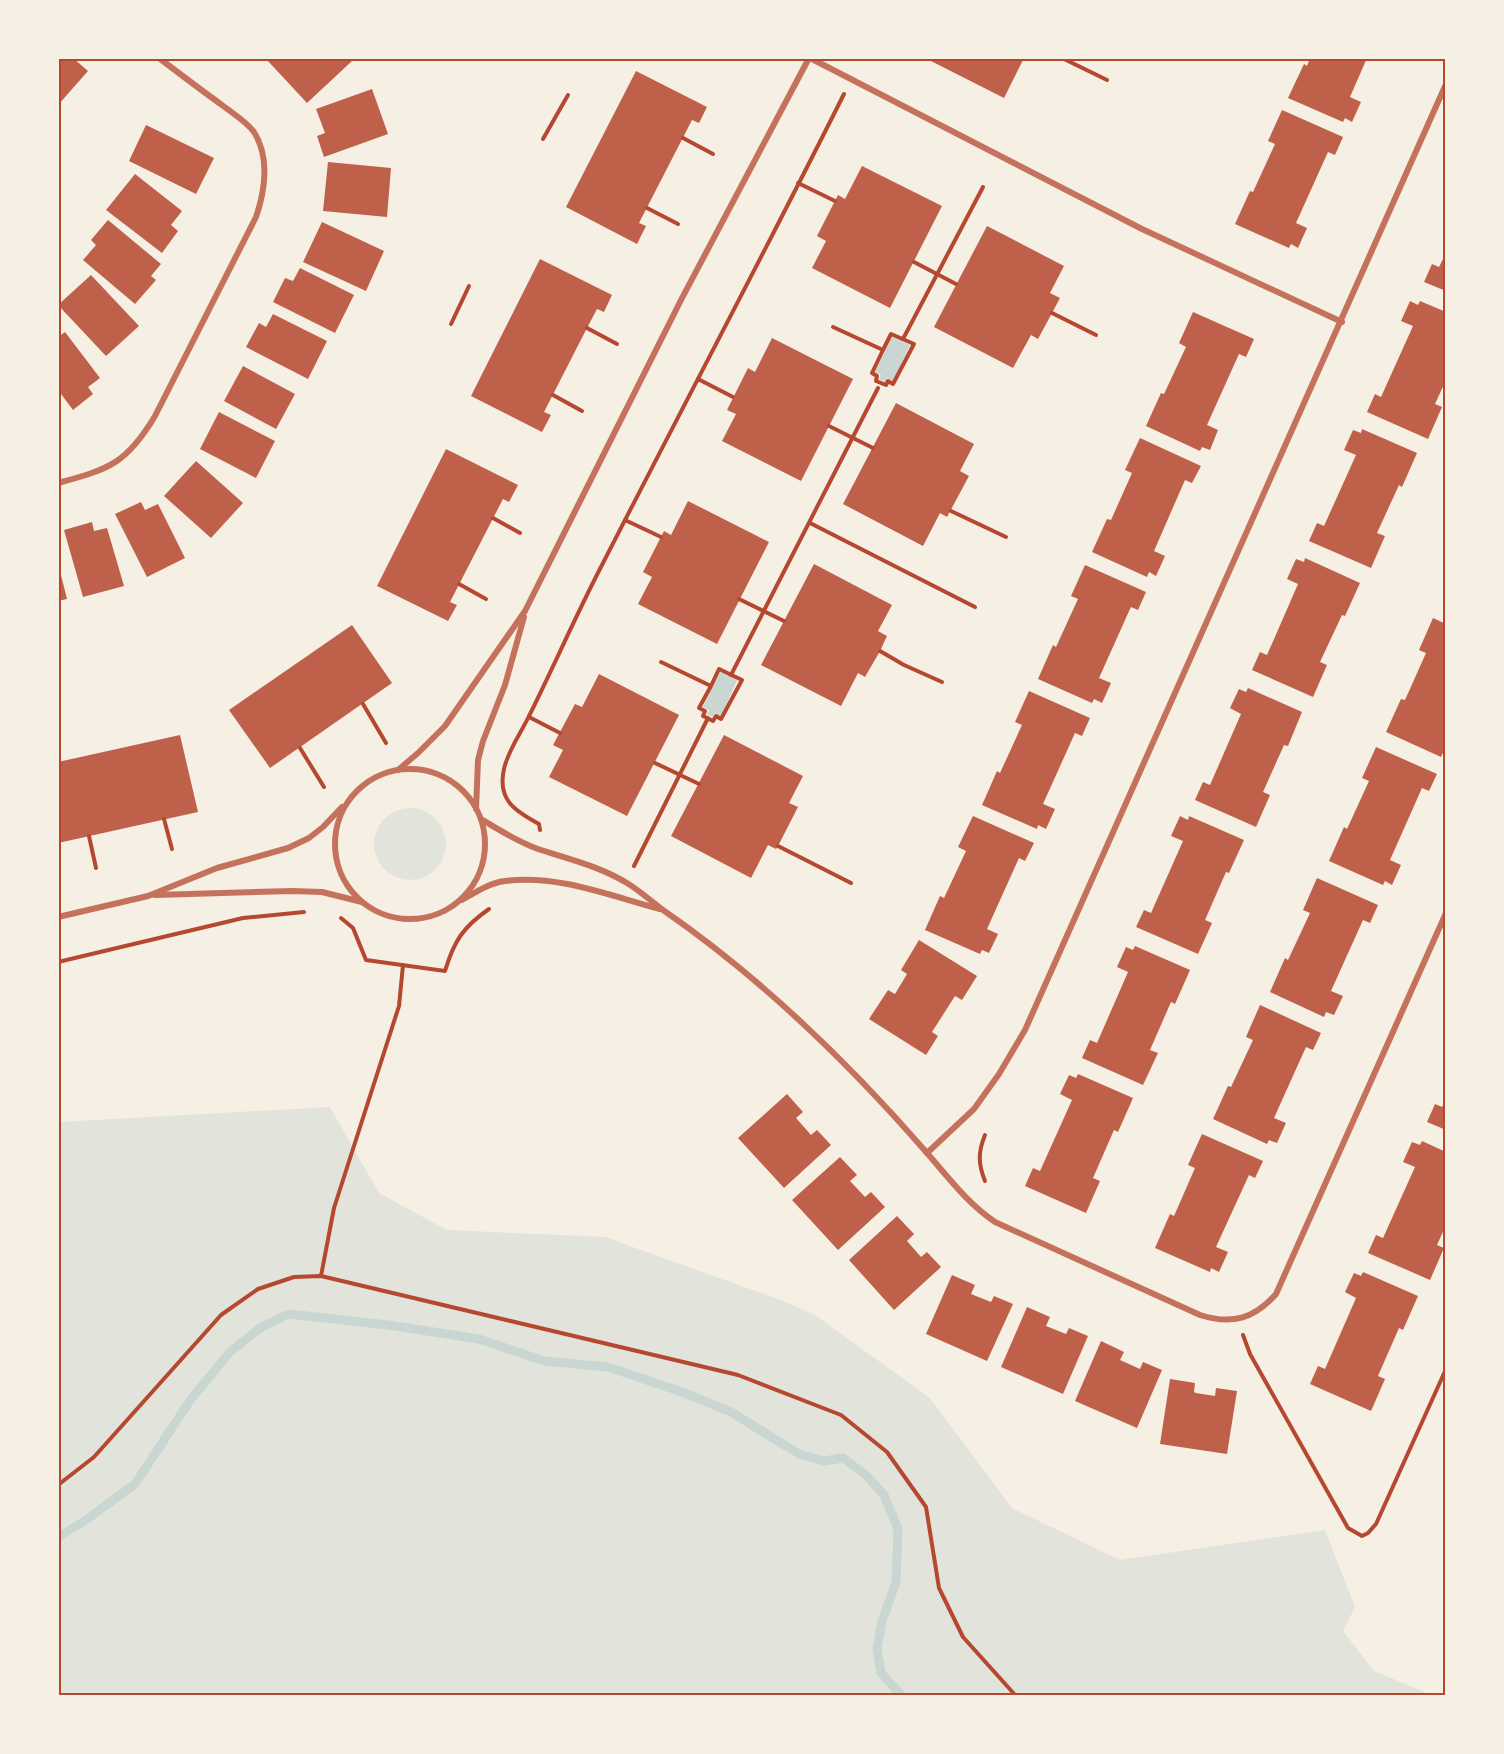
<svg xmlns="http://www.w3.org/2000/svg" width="1504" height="1754" font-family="Helvetica,sans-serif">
  <rect width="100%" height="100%" fill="#f6efe4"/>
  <g fill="#e2e4dc">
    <circle cx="410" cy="844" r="36"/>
    <path d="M330,1107L379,1193L447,1230L605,1237L778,1299L815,1315L930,1398L1012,1508L1120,1560L1325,1530L1355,1607L1343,1631L1374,1671L1432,1695L59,1696V1122Z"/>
  </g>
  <g fill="#c9d6d2">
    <path d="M892,337L910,345L893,381L887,378L885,382L879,379L881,375L875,372Z"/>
    <path d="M720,672L737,680L721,716L715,713L713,717L707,714L709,710L703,707Z"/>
  </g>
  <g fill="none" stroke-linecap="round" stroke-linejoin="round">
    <path stroke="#c9d6d2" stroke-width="9" d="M58,1537L83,1522L135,1484L191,1399L230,1352L260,1328L289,1314L388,1325L479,1339L544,1361L608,1367L682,1392L731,1412L799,1454L824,1461L843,1458L867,1476L884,1495L898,1529L896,1582L882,1621L877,1649L881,1673L902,1696"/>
  </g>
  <g fill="#bf614a">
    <path d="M58,58H73L88,71L58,105Z"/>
    <path d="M269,58H350L352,61L307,103L267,60Z"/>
    <path d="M925,58H1024L1004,98Z"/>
    <path d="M1310,58H1367L1350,97L1361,102L1352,122L1345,118L1343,122L1288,98L1304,64L1307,66Z"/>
    <path d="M636,71L707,107L699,123L692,120L639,223L646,226L637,244L566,207Z"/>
    <path d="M372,89L388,134L324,157L317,136L325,133L316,109Z"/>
    <path d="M1282,110L1343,137L1335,155L1328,152L1296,223L1307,228L1298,248L1291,244L1289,248L1235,224L1250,191L1253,192L1275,144L1268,141Z"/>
    <path d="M146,125L214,158L196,194L129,161Z"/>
    <path d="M328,162L391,168L387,217L323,211Z"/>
    <path d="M862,166L942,206L890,308L812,268L826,241L817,236L838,195L845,199Z"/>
    <path d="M135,174L182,211L171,225L178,231L162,253L106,210Z"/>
    <path d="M108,220L161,264L151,276L156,280L135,304L83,260L96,245L91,240Z"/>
    <path d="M322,222L384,251L366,291L303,262Z"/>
    <path d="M987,226L1064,266L1050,293L1060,298L1052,313L1038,339L1031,335L1013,368L934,327Z"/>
    <path d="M1446,253V291L1424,282L1432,264L1439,267Z"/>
    <path d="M540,259L612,295L604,312L597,309L587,328L544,412L551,415L542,432L471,396Z"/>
    <path d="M300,268L354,295L335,333L273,302L285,278L293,281Z"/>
    <path d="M91,275L139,326L106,356L58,305Z"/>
    <path d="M1410,301L1418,305L1420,301L1446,312V380L1435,404L1442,407L1428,439L1367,412L1375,394L1381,397L1413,326L1401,321Z"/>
    <path d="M1193,312L1254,339L1246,357L1239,354L1207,425L1218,430L1210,450L1202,447L1200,451L1146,426L1161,393L1164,394L1186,347L1179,343Z"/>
    <path d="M273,314L327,341L308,379L246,347L259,323L266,327Z"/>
    <path d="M65,332L100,378L88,387L93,394L73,410L58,390V337Z"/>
    <path d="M772,338L853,379L801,481L722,441L736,414L727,410L748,368L755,372Z"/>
    <path d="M243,366L295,394L276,429L224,401Z"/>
    <path d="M896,403L974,444L960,471L969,476L947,517L940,513L923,546L843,504Z"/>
    <path d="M219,412L275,441L256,478L200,449Z"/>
    <path d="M1362,429L1417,453L1402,487L1399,485L1377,533L1385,536L1371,568L1309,541L1317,523L1324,526L1356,455L1344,450L1353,430L1361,433Z"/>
    <path d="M1140,438L1201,466L1192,483L1185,480L1154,551L1165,556L1156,576L1149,572L1147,577L1092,552L1107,519L1111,520L1132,473L1125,470Z"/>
    <path d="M446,449L518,485L509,502L503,499L450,602L457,605L448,621L377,586Z"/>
    <path d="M196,461L243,503L211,538L164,496Z"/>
    <path d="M688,501L769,542L717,644L638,604L652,577L643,572L664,531L671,535Z"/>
    <path d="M141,502L145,510L158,504L185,558L147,577L115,514Z"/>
    <path d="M92,522L94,531L107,528L124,586L83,597L64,530Z"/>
    <path d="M1305,558L1360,583L1345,616L1342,615L1320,662L1327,665L1313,697L1252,670L1260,652L1267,655L1298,584L1287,579L1296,559L1304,562Z"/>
    <path d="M814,564L892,605L878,631L887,636L880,651L865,677L858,673L841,706L761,665Z"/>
    <path d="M1085,565L1146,592L1138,610L1131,607L1130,609L1099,678L1111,683L1102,703L1094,699L1092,703L1038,679L1053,645L1056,647L1078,599L1071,596Z"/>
    <path d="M59,567L67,599L58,601V568Z"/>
    <path d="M1433,618L1446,624V754L1443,753L1441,757L1386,732L1401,699L1405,700L1426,653L1419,650Z"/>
    <path d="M352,625L392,683L270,768L229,710Z"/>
    <path d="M599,674L679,715L627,816L549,777L563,750L553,745L575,704L582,707Z"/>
    <path d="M1248,688L1302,712L1288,746L1284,745L1263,792L1270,795L1256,827L1195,800L1203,782L1210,785L1241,714L1230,708L1239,689L1246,692Z"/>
    <path d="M1029,691L1090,718L1082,736L1075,733L1043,804L1055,809L1046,829L1038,825L1037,829L982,805L997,771L1000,773L1022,725L1015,722Z"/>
    <path d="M180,735L198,812L58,843V762Z"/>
    <path d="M724,735L803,776L789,803L798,807L778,846L776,849L768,845L751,878L671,836Z"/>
    <path d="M1376,747L1437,774L1429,791L1422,788L1390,860L1401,865L1392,885L1385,881L1383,885L1329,861L1344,827L1347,829L1369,781L1362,778Z"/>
    <path d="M973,816L1034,843L1025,861L1019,858L987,929L998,934L989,953L982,950L980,954L925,930L940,896L944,898L966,851L958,847Z"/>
    <path d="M1180,816L1188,820L1189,816L1244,840L1229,873L1226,872L1205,920L1212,923L1198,954L1136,927L1144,910L1151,913L1183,841L1171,836Z"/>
    <path d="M1317,878L1378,905L1370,923L1363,920L1331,991L1343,996L1334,1015L1326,1012L1324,1017L1270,992L1285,958L1288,960L1310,913L1303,910Z"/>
    <path d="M919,940L977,976L962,1000L955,996L932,1032L938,1036L926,1055L869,1019L888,990L895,994L907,974L901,970Z"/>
    <path d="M1135,946L1190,970L1175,1004L1171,1002L1150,1050L1158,1053L1143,1085L1082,1058L1090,1040L1097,1043L1128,972L1117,967L1126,947L1133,950Z"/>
    <path d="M1260,1005L1321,1033L1313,1050L1306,1047L1274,1118L1286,1123L1277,1143L1269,1140L1267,1144L1213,1119L1228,1086L1231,1087L1253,1040L1246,1037Z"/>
    <path d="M1078,1074L1133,1098L1118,1132L1114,1130L1093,1178L1100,1181L1086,1213L1025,1186L1033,1168L1040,1171L1072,1100L1060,1094L1069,1075L1076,1078Z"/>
    <path d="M787,1094L803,1112L796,1118L811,1135L817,1130L831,1145L784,1188L738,1138Z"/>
    <path d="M1446,1099V1130L1427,1122L1435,1104L1442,1107Z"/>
    <path d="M1202,1134L1263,1161L1255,1178L1249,1175L1216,1247L1228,1252L1219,1272L1211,1268L1210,1272L1155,1248L1170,1214L1174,1216L1195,1168L1188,1165Z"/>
    <path d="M1422,1141L1446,1152V1225L1437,1245L1444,1248L1430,1280L1368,1253L1376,1235L1383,1238L1415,1167L1403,1162L1412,1142L1420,1145Z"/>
    <path d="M840,1157L857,1175L850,1181L865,1197L871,1192L885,1207L838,1250L792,1200Z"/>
    <path d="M897,1216L914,1234L907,1241L921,1257L927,1252L941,1267L894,1310L849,1260Z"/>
    <path d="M1363,1272L1418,1296L1403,1330L1399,1328L1378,1376L1385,1379L1371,1411L1310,1384L1318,1366L1325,1369L1356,1298L1345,1292L1354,1273L1361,1276Z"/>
    <path d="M952,1275L975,1285L971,1294L991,1302L994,1296L1013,1304L987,1361L926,1334Z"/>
    <path d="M1027,1307L1050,1317L1046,1326L1066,1334L1069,1328L1088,1336L1063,1394L1001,1367Z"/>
    <path d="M1101,1341L1124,1352L1120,1360L1140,1369L1143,1362L1162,1370L1137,1428L1075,1401Z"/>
    <path d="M1170,1379L1195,1383L1194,1392L1196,1393L1215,1396L1216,1388L1237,1391L1227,1454L1160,1444Z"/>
  </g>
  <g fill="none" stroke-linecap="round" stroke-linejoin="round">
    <g stroke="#b5482f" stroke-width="4">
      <path d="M1062,58L1107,80"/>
      <path d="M683,138L713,154"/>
      <path d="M543,139L568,95"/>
      <path d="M798,183L835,201"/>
      <path d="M647,208L678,224"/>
      <path d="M914,262L956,284"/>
      <path d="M1052,313L1096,335"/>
      <path d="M451,324L469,286"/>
      <path d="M833,327L883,350L891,334L914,344L893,384L888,381L886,385L876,381L877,376L872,373L883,350"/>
      <path d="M587,328L617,344"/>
      <path d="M903,339L983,187"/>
      <path d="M698,379L733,397"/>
      <path d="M553,395L582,411"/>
      <path d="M829,426L873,448"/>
      <path d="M951,511L1006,537"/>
      <path d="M493,518L520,533"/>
      <path d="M625,520L661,537"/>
      <path d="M810,523L975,607"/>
      <path d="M459,584L486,599"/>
      <path d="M739,599L784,621"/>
      <path d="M880,651L904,665L942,682"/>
      <path d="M661,662L711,686L719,669L742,680L721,719L716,716L713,721L703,716L705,711L699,708L711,686"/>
      <path d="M731,675L878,388"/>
      <path d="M363,704L386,743"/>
      <path d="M529,717L560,733"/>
      <path d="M300,748L324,787"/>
      <path d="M655,763L699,784"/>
      <path d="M164,819L172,849"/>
      <path d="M540,830L539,824C515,811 497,800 504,769C508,750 521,733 529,716C554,666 576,615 602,565C682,408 765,252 844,94"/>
      <path d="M89,836L96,868"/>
      <path d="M778,846L851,883"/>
      <path d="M634,866L708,718"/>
      <path d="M341,918L353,928L366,960L445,971C454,941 463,927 489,909"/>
      <path d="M58,962L243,918L304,912"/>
      <path d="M985,1135C978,1152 978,1164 985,1181"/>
      <path d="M321,1276L334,1208L399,1006L403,965"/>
      <path d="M1243,1335L1250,1354L1348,1528L1362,1536L1368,1533L1376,1524L1446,1369"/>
      <path d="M58,1485L94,1457L221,1315L258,1289L294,1277L321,1276L738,1375L841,1415L887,1452L926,1507L939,1588L963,1637L1016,1696"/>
    </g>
    <g stroke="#c5725c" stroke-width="6">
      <path d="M810,58L1142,229L1342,322"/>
      <path d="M1446,84L1025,1030L999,1074L974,1109L927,1153C948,1177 968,1204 995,1222L1200,1315C1232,1325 1254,1319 1276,1294L1446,913"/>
      <path d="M58,483C110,469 127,463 155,416L256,217C265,191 270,157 254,132C246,121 232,113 222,105C201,90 180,74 159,58"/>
      <circle cx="410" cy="844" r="75"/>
      <path d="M398,770L418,753L445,726L525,611L681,300L809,58"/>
      <path d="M476,809L478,760L483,741L505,685L524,617"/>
      <path d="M481,819C499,830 518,842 538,849C568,859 599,866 627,883C640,891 651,901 663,910C763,979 848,1062 927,1153"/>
      <path d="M155,895L292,891L322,892L362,902"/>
      <path d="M462,900C476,892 489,883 505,881C557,874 611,896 660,909"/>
      <path d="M58,917L148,896L217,868L288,848L309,838L323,827L342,807"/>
    </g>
  </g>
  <rect width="1504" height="1754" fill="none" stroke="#f6efe4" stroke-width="120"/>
  <rect x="60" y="60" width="1384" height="1634" fill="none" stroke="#b5482f" stroke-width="2"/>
</svg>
